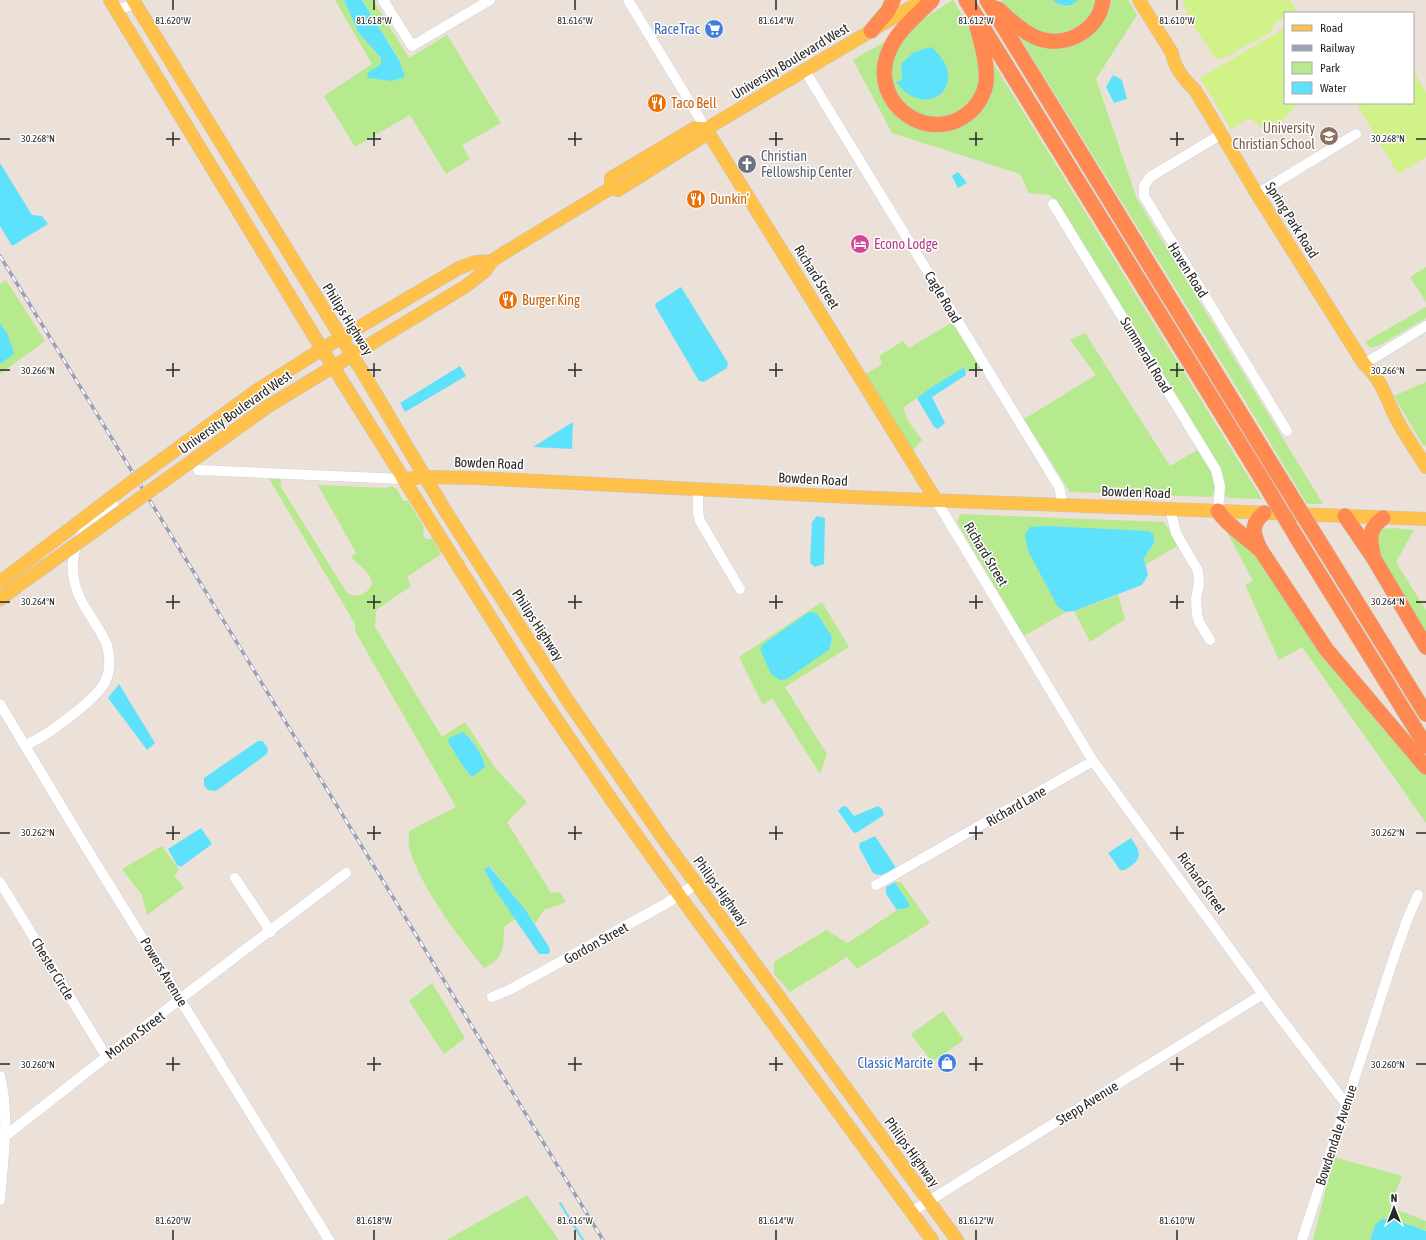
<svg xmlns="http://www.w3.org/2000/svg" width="1426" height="1240" font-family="'Asap Condensed',sans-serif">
  <rect width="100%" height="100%" fill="#ece1d8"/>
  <g fill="#b7e98e" fill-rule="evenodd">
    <path d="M335,0H344L358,32L381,58L382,64L367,73L399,59L362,0H373L409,58L447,35L501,123L462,145L470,159L446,174L410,115L355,147L324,96L372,64Z"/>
    <path d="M953,0L975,36L982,76L969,106L943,120L910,113L890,85L895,50L917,23ZM927,49L938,96C919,105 911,94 897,82L902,80L901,64L914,52Z"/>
    <path d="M1001,0H1053L1063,6L1068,7L1074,4L1078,0H1099L1087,23L1060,36L1032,30L1009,11Z"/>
    <path d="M1107,0H1128L1137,15L1096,79L1137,199L1323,504H1307L1241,394L1017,33L1061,45Z"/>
    <path d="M891,38L884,51L898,114L959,123L992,61L1262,499L1228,498L1225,495L1223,479L1050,195L1029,193L1020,174L892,133L853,60Z"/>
    <path d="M1426,267V302L1410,277Z"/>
    <path d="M6,280L45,341L0,374V364L13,355L7,333L0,323V284Z"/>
    <path d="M1426,307V318L1380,345L1371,348L1365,342Z"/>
    <path d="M953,322L981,368L967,372L965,368L932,387L903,408L908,421L922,440L913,450L864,375L882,364L879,356L903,341L909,348Z"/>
    <path d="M1085,333L1170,466L1199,449C1207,463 1221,480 1212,497L1070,492L1024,419L1096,375L1070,340Z"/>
    <path d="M1426,382V445L1424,447L1394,396Z"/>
    <path d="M268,477H280L281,487L347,593C354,596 360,597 366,592C383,579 358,566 351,557L356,553L318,485L387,488L392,486L397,489L403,501H408L424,527L423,535L426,539H433L441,554L407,577L411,586L376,610L375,627L442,737L465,722L496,769L527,802L507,822L551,893L560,892L566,902L544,910L535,924L525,909L490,866L484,869L495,890L515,919L504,927C503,949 505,958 484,968C458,936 420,887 409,847C408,842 409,836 409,831L456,807L355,631V624ZM470,737C475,747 484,756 485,767L472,776L466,771L459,756L448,742Z"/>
    <path d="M960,514L1164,522L1179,545L1145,565L1144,559L1154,543L1155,538L1136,530L1132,531L1047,526L1058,607L1066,612L1024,636L957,522Z"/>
    <path d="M1225,528L1248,543L1426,773V823L1302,647L1279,660L1245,585L1253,581Z"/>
    <path d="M1393,528L1414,530L1396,562L1426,610V633L1374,546L1373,535L1382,529Z"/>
    <path d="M1118,595L1125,619L1090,642L1074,611Z"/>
    <path d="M822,602L849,647L785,687L827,754L820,774L772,698L763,705L739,657ZM817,613L832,637L830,649Z"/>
    <path d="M162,846L179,870L174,875L184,888L147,915L142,895L122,869Z"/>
    <path d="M895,882H901L930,923L857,969L847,957L790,992L774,974V962L826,930L848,943L897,910H901L910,905Z"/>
    <path d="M432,983L465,1038L444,1054L409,1001Z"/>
    <path d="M943,1011L964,1040L932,1062L911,1034Z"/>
    <path d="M1334,1157L1402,1176L1390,1207L1426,1221V1231L1393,1219L1375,1225L1370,1240H1313Z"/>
    <path d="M527,1195L559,1240H446Z"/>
  </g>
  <g fill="#d0f288">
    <path d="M1182,0H1290L1296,10L1292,13H1285V17L1274,24L1270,33L1222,59L1215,58L1190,21Z"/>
    <path d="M1285,28V103H1298L1270,135L1250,118L1231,129L1200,78Z"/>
    <path d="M1413,70L1426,92V157L1398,174L1356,103H1413Z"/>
  </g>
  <g fill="#5ee2fb">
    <path d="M344,0H362L399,60L405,77L392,81L368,78L367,73L381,64V58L358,32Z"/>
    <path d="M1053,0H1078C1070,9 1061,7 1053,0Z"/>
    <path d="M931,47C974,82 927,124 896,82L902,80L901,64L914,52Z"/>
    <path d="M1113,75L1122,80L1127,99L1114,103L1106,87Z"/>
    <path d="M0,163L32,215L42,216L48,224L12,246L0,226Z"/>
    <path d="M958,172L967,183L958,188L952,176Z"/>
    <path d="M681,287L728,363L727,368L704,382L699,381L655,306L656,303Z"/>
    <path d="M0,323L7,333L14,352L13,355L0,364Z"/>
    <path d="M460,366L466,376L405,412L400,403Z"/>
    <path d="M965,367L966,375L932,397L945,423L938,429L934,427L917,398L932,387Z"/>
    <path d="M573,422L572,449L533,447Z"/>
    <path d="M817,516L825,518L824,564L815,567L810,563L812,522Z"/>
    <path d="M1047,526L1149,531C1162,539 1148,550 1144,559L1148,575L1142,585L1074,611L1066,612L1058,607L1028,551L1025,534L1030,527Z"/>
    <path d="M809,612L817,613L832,637L830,649L787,679L780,680L771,674L760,649L762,645Z"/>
    <path d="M119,684L155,743L147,750L108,698Z"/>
    <path d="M463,732C471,738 484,756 485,767L472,777C463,769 456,753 448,742L449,738Z"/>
    <path d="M258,741H263L268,749L267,754L216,791L208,790L204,786V778Z"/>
    <path d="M843,806L847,807L854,816L878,806L882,809L884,815L856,833L853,832L838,811Z"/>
    <path d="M201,828L212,844L181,867L177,865L168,849Z"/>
    <path d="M875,836L895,866V868C888,872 881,878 873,873L859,847L860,843Z"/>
    <path d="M1131,838C1138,848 1144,857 1132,865C1127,869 1125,871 1120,870L1108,853Z"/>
    <path d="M489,866L525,909L549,947L550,952L548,954H539L495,890L484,869Z"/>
    <path d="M895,882L910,905L907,908L897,910L886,894V887Z"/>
    <path d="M1382,1219H1393L1426,1231V1240H1370L1375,1225Z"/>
  </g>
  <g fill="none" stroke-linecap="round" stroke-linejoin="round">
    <path stroke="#5ee2fb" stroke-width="2" d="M560,1203L583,1240"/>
    <defs>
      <g id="minor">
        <path d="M383,0L412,46L490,0"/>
        <path d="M628,0L706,129"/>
        <path d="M116,10L135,4"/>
        <path d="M805,71L1039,454L1059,487L1063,505"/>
        <path d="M1220,135L1150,177L1144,186V196L1287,431"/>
        <path d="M1257,194L1356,134"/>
        <path d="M1053,204L1216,470L1220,486L1218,511"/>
        <path d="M1364,364L1426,326"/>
        <path d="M198,470L403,479"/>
        <path d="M698,489V512L700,521L740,589"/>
        <path d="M936,500L1093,761L1273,1008L1346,1104"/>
        <path d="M1170,509L1176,533L1198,571L1199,583L1196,599L1197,615L1199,622L1210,640"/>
        <path d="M0,704L84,844L329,1240"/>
        <path d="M26,745C45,737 96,700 105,682C111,670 110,657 107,645C100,629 89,615 81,600C70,579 69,549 85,530C93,521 104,514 114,506"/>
        <path d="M235,878L271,932"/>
        <path d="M0,882L106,1056"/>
        <path d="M876,885L1093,761"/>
        <path d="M492,997L509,990L667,903L696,884"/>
        <path d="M0,1076C10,1116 3,1160 0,1200"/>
        <path d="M0,1138L4,1137L180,999L346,873"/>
        <path d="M911,1212L1263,994"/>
        <path d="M1302,1240L1392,963L1407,920L1418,895"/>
      </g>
      <g id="major">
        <path d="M110,0L322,349L533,685L613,802L679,895L932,1240"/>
        <path d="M133,0L365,376L446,512L566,698L662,837L957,1240"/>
        <path d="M1139,0L1172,53C1174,67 1185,81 1195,90L1257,194L1364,364C1381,379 1386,397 1395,416C1404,434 1416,450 1426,467"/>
        <path d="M706,129L936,500"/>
        <path d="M611,188V178L695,128L706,129"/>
        <path d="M256,391L322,349L459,268L476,262L492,261"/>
        <path d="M267,407L466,286L485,271L492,261L504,253L611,188L618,190L626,185L702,137L706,129L923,0"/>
        <path d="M403,479L425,477L476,478L851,497L1426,519"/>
        <path d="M0,582L129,484"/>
        <path d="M0,599L15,588"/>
      </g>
      <g id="highway">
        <path d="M932,0C917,15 897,31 889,51C866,105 934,150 974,108C980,101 984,93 986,84C988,65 982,45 977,27"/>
        <path d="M966,0L1263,481"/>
        <path d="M987,0L1285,486"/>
        <path d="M998,9C1009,19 1021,31 1035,37C1064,50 1099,31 1103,0"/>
        <path d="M871,31L888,11L893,0"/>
        <path d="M1218,511C1228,526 1245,536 1258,548"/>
        <path d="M1264,513C1250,524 1253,534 1260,549L1326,649L1426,767"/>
        <path d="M1345,516L1373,557L1426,647"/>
        <path d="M1297,538L1426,746"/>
        <path d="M1324,549L1426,714"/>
        <path d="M1373,554C1369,538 1369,528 1383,518"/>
      </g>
    </defs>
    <use href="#minor" stroke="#cdd3e3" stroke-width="11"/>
    <use href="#major" stroke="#c3c3c3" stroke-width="14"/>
    <use href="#highway" stroke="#c3c3c3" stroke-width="16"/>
    <use href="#minor" stroke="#fff" stroke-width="10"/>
    <use href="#major" stroke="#ffc14a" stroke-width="13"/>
    <use href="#highway" stroke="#ff8950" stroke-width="15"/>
    <defs>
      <path id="rail" d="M0,256L603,1240"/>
    </defs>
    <use href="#rail" stroke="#9aa1b5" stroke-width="3.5"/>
    <use href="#rail" stroke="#fff" stroke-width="2" stroke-dasharray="6" stroke-linecap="butt"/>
    <defs>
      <g id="major-bridge">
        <path d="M129,484L256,391"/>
        <path d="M15,588L267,407"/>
      </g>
      <g id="highway-bridge">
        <path d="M1263,481L1297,538"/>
        <path d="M1285,486L1324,549"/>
      </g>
    </defs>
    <use href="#major-bridge" stroke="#c3c3c3" stroke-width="14" stroke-linecap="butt"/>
    <use href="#highway-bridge" stroke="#c3c3c3" stroke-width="16" stroke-linecap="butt"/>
    <use href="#major-bridge" stroke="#ffc14a" stroke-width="13"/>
    <use href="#highway-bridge" stroke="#ff8950" stroke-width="15"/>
  </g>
  <path fill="none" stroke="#282828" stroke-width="1.5" d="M173,0V10M374,0V10M575,0V10M776,0V10M976,0V10M1177,0V10M173,132V146M374,132V146M575,132V146M776,132V146M976,132V146M1177,132V146M0,139H10M166,139H180M367,139H381M568,139H582M769,139H783M969,139H983M1170,139H1184M1416,139H1426M173,363V377M374,363V377M575,363V377M776,363V377M976,363V377M1177,363V377M0,370H10M166,370H180M367,370H381M568,370H582M769,370H783M969,370H983M1170,370H1184M1416,370H1426M173,595V609M374,595V609M575,595V609M776,595V609M976,595V609M1177,595V609M0,602H10M166,602H180M367,602H381M568,602H582M769,602H783M969,602H983M1170,602H1184M1416,602H1426M173,826V840M374,826V840M575,826V840M776,826V840M976,826V840M1177,826V840M0,833H10M166,833H180M367,833H381M568,833H582M769,833H783M969,833H983M1170,833H1184M1416,833H1426M173,1057V1071M374,1057V1071M575,1057V1071M776,1057V1071M976,1057V1071M1177,1057V1071M0,1064H10M166,1064H180M367,1064H381M568,1064H582M769,1064H783M969,1064H983M1170,1064H1184M1416,1064H1426M173,1230V1240M374,1230V1240M575,1230V1240M776,1230V1240M976,1230V1240M1177,1230V1240"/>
  <defs>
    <symbol id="supermarket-disc" viewBox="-11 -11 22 22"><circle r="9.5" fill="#3f7fe0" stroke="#fff"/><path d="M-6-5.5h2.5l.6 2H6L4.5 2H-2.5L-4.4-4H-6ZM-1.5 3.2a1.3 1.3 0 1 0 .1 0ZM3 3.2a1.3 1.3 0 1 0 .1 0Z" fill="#fff"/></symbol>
    <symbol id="restaurant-disc" viewBox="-11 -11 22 22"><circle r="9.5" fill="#e8710a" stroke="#fff"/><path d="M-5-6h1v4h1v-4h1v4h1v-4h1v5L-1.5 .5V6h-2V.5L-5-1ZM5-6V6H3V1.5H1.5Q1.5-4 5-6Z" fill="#fff"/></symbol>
    <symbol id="school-disc" viewBox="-11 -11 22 22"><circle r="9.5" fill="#8d6e63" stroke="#fff"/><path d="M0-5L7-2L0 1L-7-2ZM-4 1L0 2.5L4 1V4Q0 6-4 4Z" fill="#fff"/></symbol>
    <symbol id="church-disc" viewBox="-11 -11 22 22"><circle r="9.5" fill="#6b7280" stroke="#fff"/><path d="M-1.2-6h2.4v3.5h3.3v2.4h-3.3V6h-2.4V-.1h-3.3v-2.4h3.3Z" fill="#fff"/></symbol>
    <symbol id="hotel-disc" viewBox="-11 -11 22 22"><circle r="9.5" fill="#d1479c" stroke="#fff"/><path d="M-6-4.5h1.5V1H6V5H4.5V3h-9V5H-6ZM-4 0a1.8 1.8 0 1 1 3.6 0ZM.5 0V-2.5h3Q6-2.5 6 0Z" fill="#fff"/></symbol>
    <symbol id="shop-disc" viewBox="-11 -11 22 22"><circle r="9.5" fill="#3f7fe0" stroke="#fff"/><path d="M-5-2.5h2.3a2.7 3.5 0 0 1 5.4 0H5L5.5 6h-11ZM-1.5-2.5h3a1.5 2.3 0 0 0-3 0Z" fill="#fff"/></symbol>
  </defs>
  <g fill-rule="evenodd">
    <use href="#supermarket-disc" x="703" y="18" width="22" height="22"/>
    <use href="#restaurant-disc" x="646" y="92" width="22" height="22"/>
    <use href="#school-disc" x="1318" y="125" width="22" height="22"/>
    <use href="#church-disc" x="736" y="153" width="22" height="22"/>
    <use href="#restaurant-disc" x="685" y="188" width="22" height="22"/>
    <use href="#hotel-disc" x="849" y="233" width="22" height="22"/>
    <use href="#restaurant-disc" x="497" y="289" width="22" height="22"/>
    <use href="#shop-disc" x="936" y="1052" width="22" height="22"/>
  </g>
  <g text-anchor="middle" stroke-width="3" stroke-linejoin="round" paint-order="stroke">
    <g font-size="14" fill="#366cbe" stroke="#fff" text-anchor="end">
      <text x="700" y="34">RaceTrac</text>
      <text x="933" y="1068">Classic Marcite</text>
    </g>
    <g font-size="14" fill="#282828" stroke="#fff">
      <text transform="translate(790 61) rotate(-31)" y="5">University Boulevard West</text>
      <text transform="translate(1292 220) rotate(58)" y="5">Spring Park Road</text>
      <text transform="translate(1188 270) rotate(58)" y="5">Haven Road</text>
      <text transform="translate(817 277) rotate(58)" y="5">Richard Street</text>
      <text transform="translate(943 297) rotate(59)" y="5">Cagle Road</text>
      <text transform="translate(348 319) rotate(58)" y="5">Philips Highway</text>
      <text transform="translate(1146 355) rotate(59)" y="5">Summerall Road</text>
      <text transform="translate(235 412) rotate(-35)" y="5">University Boulevard West</text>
      <text transform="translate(489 463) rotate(2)" y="5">Bowden Road</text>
      <text transform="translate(813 479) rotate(3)" y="5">Bowden Road</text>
      <text transform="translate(1136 492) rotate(2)" y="5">Bowden Road</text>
      <text transform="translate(986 554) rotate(59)" y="5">Richard Street</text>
      <text transform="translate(538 625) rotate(57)" y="5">Philips Highway</text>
      <text transform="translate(1016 806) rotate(-30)" y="5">Richard Lane</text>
      <text transform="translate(1202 883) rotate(54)" y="5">Richard Street</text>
      <text transform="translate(721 891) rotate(54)" y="5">Philips Highway</text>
      <text transform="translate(596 943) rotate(-29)" y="5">Gordon Street</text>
      <text transform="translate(53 969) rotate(59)" y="5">Chester Circle</text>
      <text transform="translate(164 972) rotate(59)" y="5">Powers Avenue</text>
      <text transform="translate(135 1035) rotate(-37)" y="5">Morton Street</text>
      <text transform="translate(1087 1103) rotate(-32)" y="5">Stepp Avenue</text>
      <text transform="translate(1336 1135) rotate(-72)" y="5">Bowdendale Avenue</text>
      <text transform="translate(912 1152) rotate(54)" y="5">Philips Highway</text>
    </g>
    <g font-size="14" fill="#c56008" stroke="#fff" text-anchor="start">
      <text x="671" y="108">Taco Bell</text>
      <text x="710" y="204">Dunkin'</text>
      <text x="522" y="305">Burger King</text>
    </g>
    <g font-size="14" fill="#785e54" stroke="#fff" text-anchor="end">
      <text x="1315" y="133">University<tspan x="1315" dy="16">Christian School</tspan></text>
    </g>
    <g font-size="14" fill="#5b616d" stroke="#fff" text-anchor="start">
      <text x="761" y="161">Christian<tspan x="761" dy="16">Fellowship Center</tspan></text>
    </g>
    <g font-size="14" fill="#b23c85" stroke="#fff" text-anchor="start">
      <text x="874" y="249">Econo Lodge</text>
    </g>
  </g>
  <g font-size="10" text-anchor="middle" fill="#282828" stroke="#fff" stroke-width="3" stroke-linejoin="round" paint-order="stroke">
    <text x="173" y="24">81.620°W</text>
    <text x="374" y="24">81.618°W</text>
    <text x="575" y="24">81.616°W</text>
    <text x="776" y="24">81.614°W</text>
    <text x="976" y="24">81.612°W</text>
    <text x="1177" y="24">81.610°W</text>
    <text x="38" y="142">30.268°N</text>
    <text x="1388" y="142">30.268°N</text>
    <text x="38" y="374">30.266°N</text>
    <text x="1388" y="374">30.266°N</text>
    <text x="38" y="605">30.264°N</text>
    <text x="1388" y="605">30.264°N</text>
    <text x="38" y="836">30.262°N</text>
    <text x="1388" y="836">30.262°N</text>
    <text x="38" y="1068">30.260°N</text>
    <text x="1388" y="1068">30.260°N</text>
    <text x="173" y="1224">81.620°W</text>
    <text x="374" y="1224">81.618°W</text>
    <text x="575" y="1224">81.616°W</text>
    <text x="776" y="1224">81.614°W</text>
    <text x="976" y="1224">81.612°W</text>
    <text x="1177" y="1224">81.610°W</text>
  </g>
  <rect x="1284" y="12" width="130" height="92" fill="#ffffff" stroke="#a9a9a9"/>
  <rect x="1292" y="25" width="20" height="6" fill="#ffc14a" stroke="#a9a9a9"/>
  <text x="1320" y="32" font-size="12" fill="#282828">Road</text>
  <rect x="1292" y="45" width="20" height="6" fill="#9aa1b5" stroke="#a9a9a9"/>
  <text x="1320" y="52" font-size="12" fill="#282828">Railway</text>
  <rect x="1292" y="62" width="20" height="12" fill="#b7e98e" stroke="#a9a9a9"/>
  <text x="1320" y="72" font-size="12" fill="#282828">Park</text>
  <rect x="1292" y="82" width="20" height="12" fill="#5ee2fb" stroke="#a9a9a9"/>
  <text x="1320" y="92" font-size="12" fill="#282828">Water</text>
  <g transform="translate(1394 1208)" stroke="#ffffff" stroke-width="3" paint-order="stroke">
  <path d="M0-3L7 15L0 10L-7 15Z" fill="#282828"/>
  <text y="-6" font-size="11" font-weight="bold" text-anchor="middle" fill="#282828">N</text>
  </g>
</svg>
